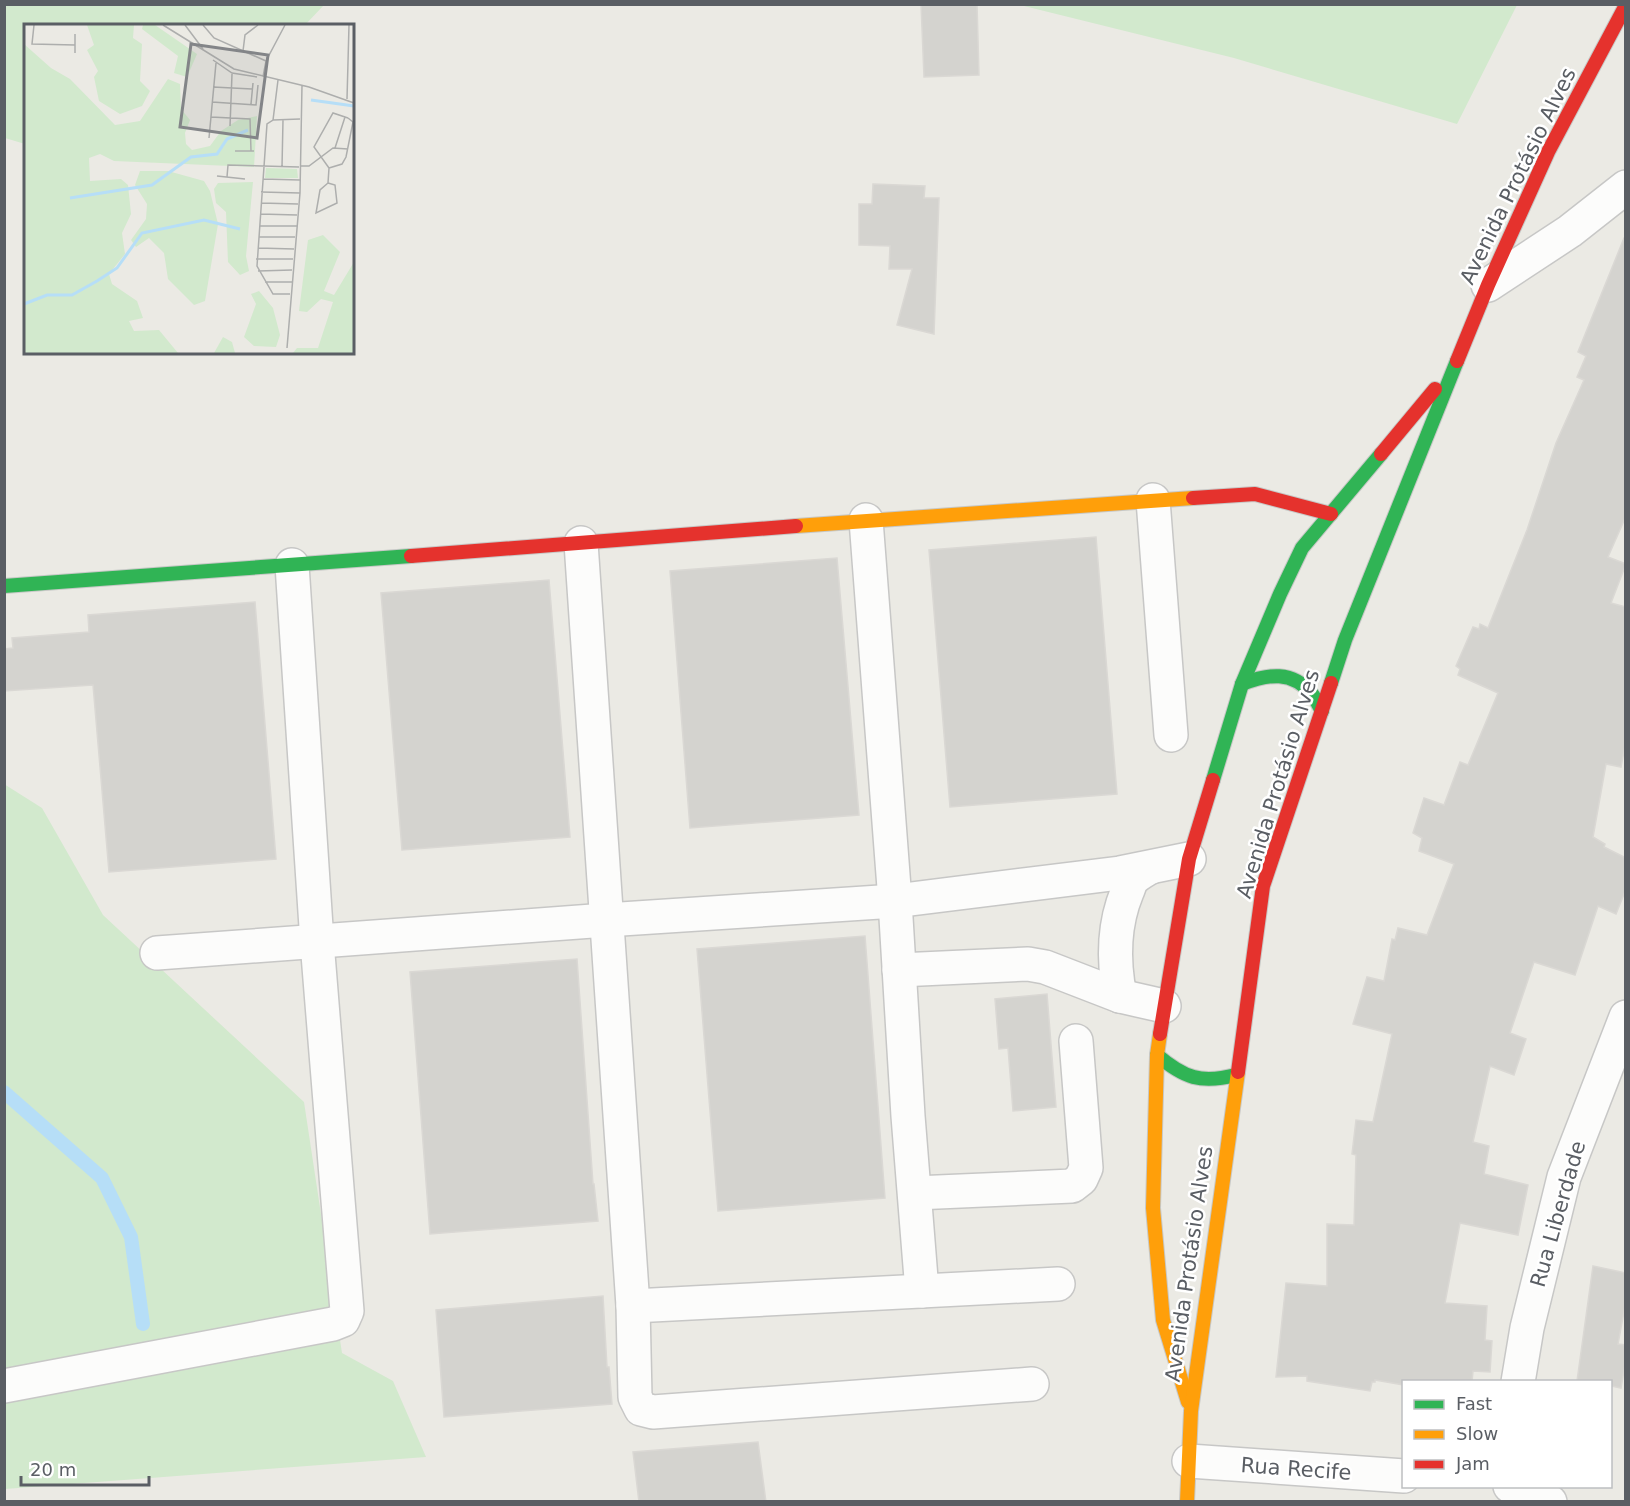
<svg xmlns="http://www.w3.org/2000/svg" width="1630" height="1506" font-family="'DejaVu Sans',sans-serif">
  <rect width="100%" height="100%" fill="#ebeae4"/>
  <g fill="#d2e9cd">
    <path d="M4,5L5,4L324,5L305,25L26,26L25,144L5,138Z"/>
    <path d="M1020,5H1517L1457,124L1234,58Z"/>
    <path d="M4,784L42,808L103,915L304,1102L342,1353L393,1381L426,1457L5,1489Z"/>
  </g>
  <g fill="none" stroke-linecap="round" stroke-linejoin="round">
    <path stroke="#b6def7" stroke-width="14" d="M4,1092L102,1178L131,1237L143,1324"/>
  </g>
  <g fill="#d4d3cf" stroke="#dad8d4" stroke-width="1.5">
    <path d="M921,4H977L979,75L924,77Z"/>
    <path d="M873,184L925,186L924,198H939L934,334L897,325L912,269H889L890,246L859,245V204H872Z"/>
    <path d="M1624,238H1626V516L1608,557L1626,564L1611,603L1626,607V741L1621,767L1606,764L1593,837L1605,844L1604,847L1626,858V889L1616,914L1598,906L1575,975L1534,962L1510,1033L1526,1039L1514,1075L1490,1066L1473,1142L1489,1146L1484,1174L1528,1185L1518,1235L1460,1223L1445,1303L1487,1306L1485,1340L1492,1341L1490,1372L1473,1371L1472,1382H1404V1385L1375,1380V1382H1372L1370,1391L1307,1381V1376L1276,1377L1286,1283L1327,1286V1224L1354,1225L1356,1155L1352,1154L1356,1120L1373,1122L1392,1034L1353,1024L1367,977L1384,981L1392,939L1395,940L1398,928L1427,935L1454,864L1419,851L1422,838L1413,833L1424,798L1444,805L1460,762L1468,765L1498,693L1458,675L1460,669L1456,666L1473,627L1479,629L1480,624L1488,628L1527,530L1556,443L1584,380L1577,377L1586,356L1578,352Z"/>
    <path d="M1096,537L1117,794L950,807L929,550Z"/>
    <path d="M837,558L859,815L690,828L670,571Z"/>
    <path d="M549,580L570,837L402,850L381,593Z"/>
    <path d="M255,602L276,859L109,872L93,685L4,691V649L13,648L12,638L89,632L88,615Z"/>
    <path d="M865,936L885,1198L718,1211L697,949Z"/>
    <path d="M577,959L593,1184H594L598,1221L430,1234L410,972Z"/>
    <path d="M1047,994L1056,1107L1013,1111L1008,1048L999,1049L995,999Z"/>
    <path d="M1593,1266L1626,1273V1301L1618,1344L1626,1345V1359L1621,1388L1611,1386V1382L1577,1381Z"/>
    <path d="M603,1296L607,1367H609L612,1404L444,1417L436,1310Z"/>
    <path d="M758,1442L766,1502H639L633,1452Z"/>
  </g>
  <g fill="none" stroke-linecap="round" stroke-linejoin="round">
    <defs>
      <g id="street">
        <path d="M1488,285L1570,231L1626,187"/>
        <path d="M1153,500L1171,735"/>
        <path d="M866,520L895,901L908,1116L922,1291"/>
        <path d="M581,543L633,1306L635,1397L641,1409L653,1412L1032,1384"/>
        <path d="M157,953L606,920L895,901L1120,873L1189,859"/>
        <path d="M899,970L1028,964L1045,967L1120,996L1164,1006"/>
        <path d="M1120,996C1113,961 1113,926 1127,892C1129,888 1130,882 1133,879C1137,875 1144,871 1149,868"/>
        <path d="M915,1193L1072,1186L1081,1179L1086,1168L1076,1041"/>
        <path d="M633,1306L1058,1284"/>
        <path d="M1518,1382L1527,1328L1564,1177L1626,1017"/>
        <path d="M4,1386L333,1324L343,1320L347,1311L317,942L292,565"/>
        <path d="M1189,1461L1404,1476"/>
        <path d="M1510,1486L1550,1502"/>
      </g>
      <g id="fast">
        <path d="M4,586L411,556"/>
        <path d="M1331,683L1345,640L1457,361"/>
        <path d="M1242,684C1268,674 1292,670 1312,694C1316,699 1319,706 1322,711"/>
        <path d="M1213,780L1242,684L1280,594L1302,548L1381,454"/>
        <path d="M1157,1055C1184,1078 1201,1084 1236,1075"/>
      </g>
      <g id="slow">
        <path d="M796,526L1193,498"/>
        <path d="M1160,1034L1157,1055L1153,1208L1163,1320L1188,1402"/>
        <path d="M1187,1502L1191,1411L1238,1072"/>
      </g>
      <g id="jam">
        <path d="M1457,361L1488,285L1548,152L1626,5"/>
        <path d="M1381,454L1435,389"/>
        <path d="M1193,498L1255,494L1331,514"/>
        <path d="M411,556L796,526"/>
        <path d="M1160,1034L1189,859L1213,780"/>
        <path d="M1238,1072L1263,886L1331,683"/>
      </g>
    </defs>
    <use href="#street" stroke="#c7c7c6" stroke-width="36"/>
    <use href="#fast" stroke="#c7c8c6" stroke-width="16"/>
    <use href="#slow" stroke="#c7c8c6" stroke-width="16"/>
    <use href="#jam" stroke="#c7c8c6" stroke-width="16"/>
    <use href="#street" stroke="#fcfcfb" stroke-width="33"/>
    <use href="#fast" stroke="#30b455" stroke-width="14"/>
    <use href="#slow" stroke="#ff9f0a" stroke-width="14"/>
    <use href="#jam" stroke="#e5322d" stroke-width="14"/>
  </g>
  <g text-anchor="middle" stroke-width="5" stroke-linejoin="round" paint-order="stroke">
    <g font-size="21" fill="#5a5e64" stroke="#fff">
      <text transform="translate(1518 176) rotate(-64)" y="7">Avenida Protásio Alves</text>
      <text transform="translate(1278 784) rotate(-73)" y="7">Avenida Protásio Alves</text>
      <text transform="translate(1558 1214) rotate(-74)" y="7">Rua Liberdade</text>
      <text transform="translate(1189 1264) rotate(-82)" y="7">Avenida Protásio Alves</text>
      <text transform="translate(1296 1469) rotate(4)" y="7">Rua Recife</text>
    </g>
  </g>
  <g transform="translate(24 24)">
    <rect width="330" height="330" fill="#ebeae4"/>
    <path d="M63,1H110L109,14L118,20L116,57L126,67L118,82L96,90L75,77L70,53L74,47L63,26L70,21ZM119,1H131L173,30L163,53L150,49L154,32L118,5ZM0,20L27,44L46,55L91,101L116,97L144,55L156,60L157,85L166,96L161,109L162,120L168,126L186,122L197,107L214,96L233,92L230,143L90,137L76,130L65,134L66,157L97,155L104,161L107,190L98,209L101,230L85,250L88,260L113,277L119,294L105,297L110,307L135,306L154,329H0ZM242,144L273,145L274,154H241ZM116,147H144L180,157L186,167L194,200L181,277L170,281L144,255L140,229L125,214L112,223L107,216L122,195L123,180L111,161ZM229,158L222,232L225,247L216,251L204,238L202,188L192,179L190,165L194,159ZM299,211L316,228L300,267L310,271L330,238V329H269L273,324H294L309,278L297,275L283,288L275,287L284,216ZM235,267L249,284L256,311L252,323L230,322L220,313L232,280L227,270ZM199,313L208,318L211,329H190Z" fill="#d2e9cd"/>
    <path fill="none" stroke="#b6def7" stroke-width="3" d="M287,76L330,82M46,174L128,161L167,133L193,130L203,115L224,106M0,280L23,271H48L73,257L93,244L118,209L180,196L216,205"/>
    <path fill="none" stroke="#adaead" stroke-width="1.5" d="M10,1L8,20L51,21M139,1L210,45L285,63L330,79M161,1L179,25M179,1L190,14L242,37M219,27L221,11L234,1M51,29V10M189,36L208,49L233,53M239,53L242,37L261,1M254,56L249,96L243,100L233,242L249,270H266M189,63L228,65M323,75L325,1M188,78L232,81L234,61M227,80L229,59M187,93L226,95L227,127M249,96L276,95M206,102L208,50M185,114L192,39M311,124L321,93M211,127H230M276,142H285L309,124L324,125M258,143L259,96M305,144L318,140L322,133L329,98L324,94M193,152L221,155M203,153L204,141L275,143M239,155L276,156M304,159L311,161L313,179L292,189L296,166L304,159L305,144L290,123L309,89L324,94M237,168L276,169M237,179L274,180M236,190L273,191M236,202H273M235,213H271M234,224L270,225M232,235H269M234,247L268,246M241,258H268M263,324L276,169L278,61"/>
    <path fill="#838588" fill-opacity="0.15" stroke="#838588" stroke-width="3" d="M167,20L244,31L233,114L156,103Z"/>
    <rect width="330" height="330" fill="none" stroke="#5a5e64" stroke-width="3"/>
  </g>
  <rect width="1630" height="1506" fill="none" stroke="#5a5e64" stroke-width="12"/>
  <rect x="1402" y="1380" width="210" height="108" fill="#ffffff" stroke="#bdbfc1" stroke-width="1.5"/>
  <rect x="1414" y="1400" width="30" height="9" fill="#30b455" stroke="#bdbfc1" stroke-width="1.5"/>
  <text x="1456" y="1410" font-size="18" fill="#5a5e64">Fast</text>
  <rect x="1414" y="1430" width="30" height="9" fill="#ff9f0a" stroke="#bdbfc1" stroke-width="1.5"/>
  <text x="1456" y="1440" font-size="18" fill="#5a5e64">Slow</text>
  <rect x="1414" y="1460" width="30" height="9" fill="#e5322d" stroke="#bdbfc1" stroke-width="1.5"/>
  <text x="1456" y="1470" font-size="18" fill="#5a5e64">Jam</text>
  <path d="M21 1476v9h128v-9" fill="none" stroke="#5a5e64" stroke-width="3"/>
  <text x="30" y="1476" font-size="18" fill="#5a5e64" stroke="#ffffff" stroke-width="4.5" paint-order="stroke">20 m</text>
</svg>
